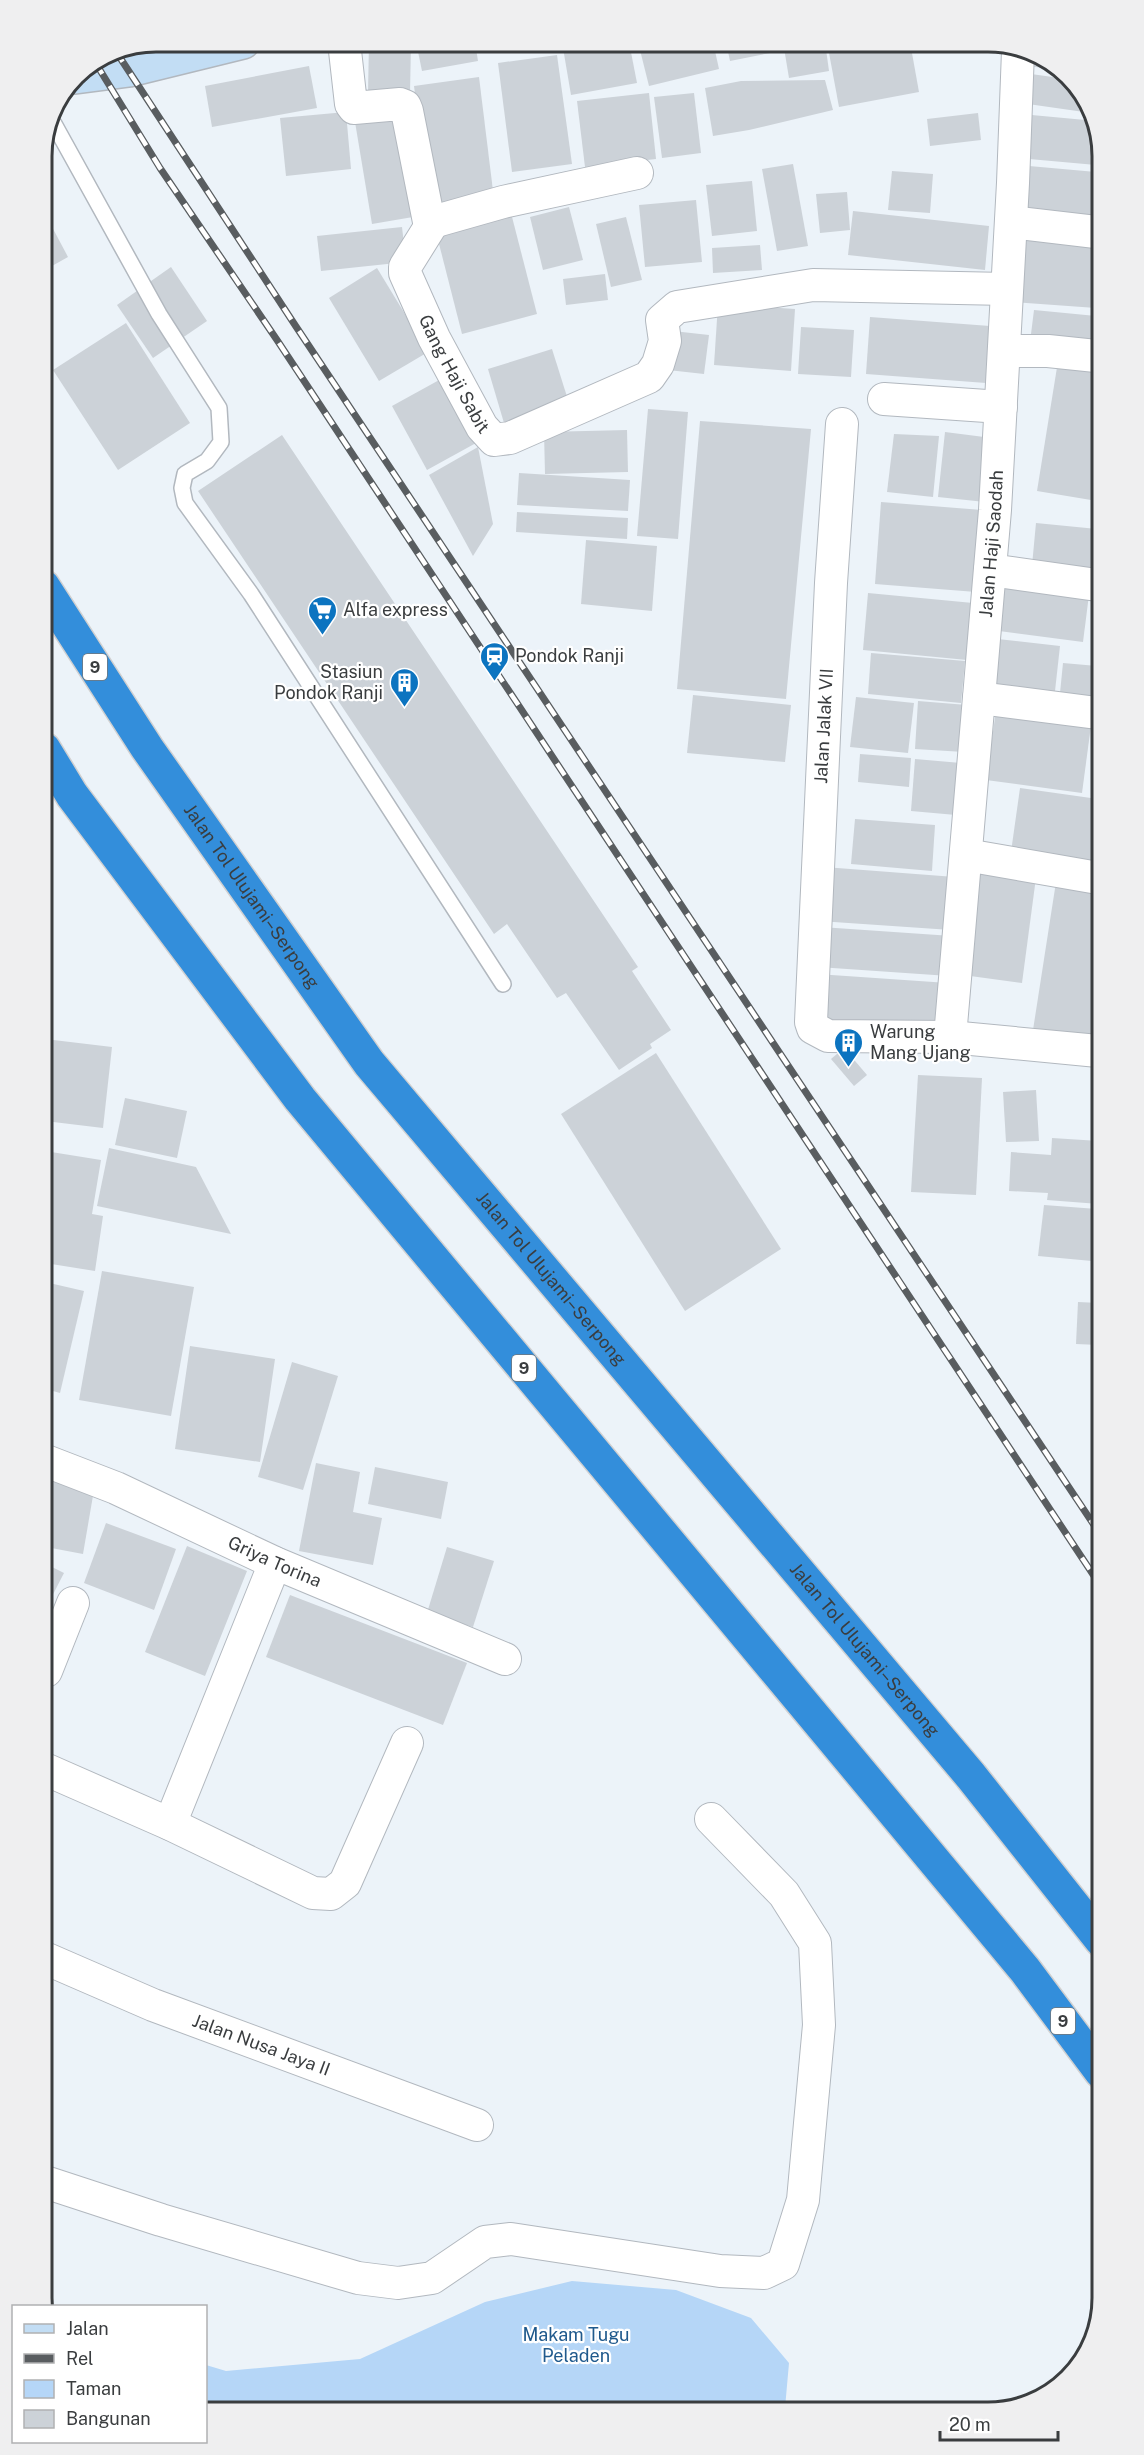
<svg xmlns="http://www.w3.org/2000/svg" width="1144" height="2455" font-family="'Public Sans',sans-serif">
  <rect width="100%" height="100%" fill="#ecf3f9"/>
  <path fill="#b5d6f7" d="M572,2281L676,2290L751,2318L789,2363L785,2408L206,2412V2365L226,2371L360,2359L485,2302Z"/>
  <g fill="#ccd2d8">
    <path d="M369,42H411L410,94L368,93Z"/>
    <path d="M416,42H475L478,61L422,71Z"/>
    <path d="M562,42H629L637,83L571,95Z"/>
    <path d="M638,42H713L719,69L649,86Z"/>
    <path d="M726,42H768L770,53L730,61Z"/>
    <path d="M783,42H825L829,71L789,78Z"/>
    <path d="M827,42H910L919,92L839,107Z"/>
    <path d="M923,42H962V44L923,47Z"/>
    <path d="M557,55L572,164L512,172L498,63Z"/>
    <path d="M1030,55L1057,65L1060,70L1028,66Z"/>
    <path d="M309,66L317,108L212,127L205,86Z"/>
    <path d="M1031,74L1067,79L1091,113L1028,104Z"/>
    <path d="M479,77L494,199L430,207L414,86Z"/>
    <path d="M825,80L833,110L749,130L713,136L705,88L741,81Z"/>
    <path d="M649,93L656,159L585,167L577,101Z"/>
    <path d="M694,93L701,153L662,158L654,97Z"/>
    <path d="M346,112L351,169L286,176L280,118Z"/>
    <path d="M978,113L981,140L930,146L927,119Z"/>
    <path d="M1021,114L1096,121V165L1018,158Z"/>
    <path d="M397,115L413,217L372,224L355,122Z"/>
    <path d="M793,164L808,246L777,251L762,169Z"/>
    <path d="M1029,166L1096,172V229L1024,222Z"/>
    <path d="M892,171L933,174L930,213L888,210Z"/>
    <path d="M752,181L757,231L712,236L706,185Z"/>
    <path d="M847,192L850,230L820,233L816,194Z"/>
    <path d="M696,200L702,262L645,267L639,205Z"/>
    <path d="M569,207L583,260L543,270L530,217Z"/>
    <path d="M42,208L68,257L43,271Z"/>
    <path d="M853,211L989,226L985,270L848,255Z"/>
    <path d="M511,213L537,314L462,334L436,232Z"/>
    <path d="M626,217L642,280L611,287L596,224Z"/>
    <path d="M402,227L406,262L321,271L317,236Z"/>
    <path d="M1019,231L1096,237V308L1014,302Z"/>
    <path d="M760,245L762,270L713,273L712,248Z"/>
    <path d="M171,267L207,321L153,358L117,305Z"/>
    <path d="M377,268L428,352L379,381L329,298Z"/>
    <path d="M605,274L608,300L566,305L563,279Z"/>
    <path d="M718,304L795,309L791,371L714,365Z"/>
    <path d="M1034,310L1096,316V349L1030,342Z"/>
    <path d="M870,317L990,326L986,383L866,374Z"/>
    <path d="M126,323L190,423L118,470L53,370Z"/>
    <path d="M801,327L854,330L851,377L798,374Z"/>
    <path d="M673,331L709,335L704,374L668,370Z"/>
    <path d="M552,349L569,403L504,423L488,369Z"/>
    <path d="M1059,355L1096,361L1097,501L1037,491Z"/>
    <path d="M441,379L476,443L427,470L392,406Z"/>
    <path d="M648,409L688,412L678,539L637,536Z"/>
    <path d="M700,421L811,429L786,699L677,689Z"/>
    <path d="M627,430L628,472L545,474L544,432Z"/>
    <path d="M945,432L992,438L985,502L938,497Z"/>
    <path d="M894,434L939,436L933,497L887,492Z"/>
    <path d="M282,435L638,967L632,971L671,1030L650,1044L652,1048L619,1070L566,993L557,998L507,924L494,934L198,491Z"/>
    <path d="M478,447L493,524L473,556L429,475Z"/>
    <path d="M519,473L630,480L628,511L517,505Z"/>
    <path d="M881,502L982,510L976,592L875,584Z"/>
    <path d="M517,512L628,518L627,539L516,532Z"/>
    <path d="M1036,523L1097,529V582L1031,576Z"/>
    <path d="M586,540L657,546L652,611L581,604Z"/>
    <path d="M1006,576L1090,587L1083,642L999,631Z"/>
    <path d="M868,593L973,603L967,660L863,650Z"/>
    <path d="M998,639L1060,646L1054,700L992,693Z"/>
    <path d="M871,653L965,661L961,703L868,694Z"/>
    <path d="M1063,663L1097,666V708L1059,703Z"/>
    <path d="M693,695L791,705L785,762L687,753Z"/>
    <path d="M856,697L914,703L908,753L850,747Z"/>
    <path d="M918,701L967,705L964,752L915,749Z"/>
    <path d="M997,704L1092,718L1082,793L986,780Z"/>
    <path d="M860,754L911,758L909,787L858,782Z"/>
    <path d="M915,759L961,763L956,815L911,811Z"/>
    <path d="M1096,761H1098V793L1092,792Z"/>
    <path d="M1020,788L1098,799V871L1010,859Z"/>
    <path d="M855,819L935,825L932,871L851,864Z"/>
    <path d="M978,862L1037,870L1022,983L963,975Z"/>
    <path d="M824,867L955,877L951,930L819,921Z"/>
    <path d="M1056,882L1098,888V1040L1033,1030Z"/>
    <path d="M821,927L952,936L949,976L818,967Z"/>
    <path d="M817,974L948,983L945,1030L814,1021Z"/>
    <path d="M45,1039L112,1047L103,1128L45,1121Z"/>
    <path d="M844,1048L867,1075L854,1086L831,1059Z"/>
    <path d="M656,1053L781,1249L685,1311L561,1114Z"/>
    <path d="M918,1075L982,1078L976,1195L911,1192Z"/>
    <path d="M1036,1090L1039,1141L1006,1142L1003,1092Z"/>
    <path d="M125,1098L187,1111L177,1158L115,1145Z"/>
    <path d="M1052,1138L1099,1141V1204L1047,1200L1048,1193L1009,1191L1011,1152L1051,1155Z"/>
    <path d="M109,1148L196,1167L231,1234L97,1206Z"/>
    <path d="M45,1151L101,1160L92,1214L103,1216L95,1271L45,1263Z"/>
    <path d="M1044,1205L1097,1209L1092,1261L1038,1256Z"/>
    <path d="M102,1271L194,1287L171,1416L79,1400Z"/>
    <path d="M45,1282L84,1291L60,1393L46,1389Z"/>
    <path d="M1078,1302L1099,1303V1345L1076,1344Z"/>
    <path d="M190,1346L275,1359L260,1462L175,1449Z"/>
    <path d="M292,1362L338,1376L303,1490L258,1477Z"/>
    <path d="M316,1463L360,1472L353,1512L382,1518L373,1565L299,1551Z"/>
    <path d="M375,1467L448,1482L441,1519L368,1504Z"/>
    <path d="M46,1475L95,1484L83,1554L46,1547Z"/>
    <path d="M106,1523L176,1549L154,1610L84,1583Z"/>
    <path d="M187,1546L247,1571L205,1676L145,1652Z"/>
    <path d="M447,1547L494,1561L473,1627L427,1613Z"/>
    <path d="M46,1564L64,1573L46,1608Z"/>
    <path d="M290,1595L467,1663L443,1725L266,1657Z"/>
  </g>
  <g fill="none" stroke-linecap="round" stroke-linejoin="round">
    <defs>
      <path id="lane" d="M54,124L159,314L219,408L221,442L207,461L185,474L182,488L185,503L251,594L503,984"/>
      <g id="street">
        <path id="s1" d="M344,42L351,104L354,108L400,104L405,106L407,111L430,227L405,267V273L434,338L482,427L494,440L510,438L649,377L658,364L665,341L662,320L677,307L813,285L1007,289"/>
        <path d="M1011,222L1096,232"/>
        <path d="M429,223L503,202L637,173"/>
        <path d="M1004,351H1048L1096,356"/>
        <path d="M884,399L1001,407"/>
        <path d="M842,424L831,583L811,1022L813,1028L828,1036L950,1037L1098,1051"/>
        <path d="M990,570L1097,585"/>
        <path d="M979,698L1097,713"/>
        <path d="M966,855L1098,878"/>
        <path id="s2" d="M950,1037L995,510L1013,183L1018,51"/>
        <path id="s3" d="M46,1461L116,1488L275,1563L505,1659"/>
        <path d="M46,1671L73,1603"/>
        <path d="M47,1770L170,1824L313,1893L331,1894L345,1883L407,1743"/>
        <path d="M170,1824L275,1563"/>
        <path id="s4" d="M47,1959L153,2005L477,2125"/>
        <path d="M48,2183L161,2220L358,2278L398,2283L432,2278L485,2242L511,2239L720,2271L764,2273L783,2264L803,2200L819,2025L815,1943L784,1894L711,1819"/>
      </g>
      <path id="secondary" d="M75,77L129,70L243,42"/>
      <g id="highway">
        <path id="s5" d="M43,586L147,748L369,1063L971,1776L1101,1940"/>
        <path d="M44,749L72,795L300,1099L1025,1970L1101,2072"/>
      </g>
    </defs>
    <use href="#lane" stroke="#b2b8bf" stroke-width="18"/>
    <use href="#street" stroke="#b2b8bf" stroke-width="34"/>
    <use href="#secondary" stroke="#b2b8bf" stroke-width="36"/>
    <use href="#highway" stroke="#d0d0d1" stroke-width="36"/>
    <use href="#lane" stroke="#fff" stroke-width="15"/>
    <use href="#street" stroke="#fff" stroke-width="32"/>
    <use href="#secondary" stroke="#c2ddf4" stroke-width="33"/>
    <use href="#highway" stroke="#338edb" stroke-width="33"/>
    <defs>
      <g id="rail">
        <path d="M115,50L295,325L1100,1534"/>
        <path d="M95,62L160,168L277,340L1100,1585"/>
      </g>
    </defs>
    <use href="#rail" stroke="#595d60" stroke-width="7"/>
    <use href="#rail" stroke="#fff" stroke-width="4.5" stroke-dasharray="14" stroke-linecap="butt"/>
  </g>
  <defs>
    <symbol id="supermarket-pin" viewBox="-11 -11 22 30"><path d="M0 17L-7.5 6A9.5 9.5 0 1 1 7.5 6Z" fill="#0c74c0" stroke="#fff"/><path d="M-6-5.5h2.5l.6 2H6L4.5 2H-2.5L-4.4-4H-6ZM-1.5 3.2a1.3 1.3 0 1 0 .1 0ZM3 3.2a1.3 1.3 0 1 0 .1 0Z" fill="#fff"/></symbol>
    <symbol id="station-pin" viewBox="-11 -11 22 30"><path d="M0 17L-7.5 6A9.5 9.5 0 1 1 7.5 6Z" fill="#0c74c0" stroke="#fff"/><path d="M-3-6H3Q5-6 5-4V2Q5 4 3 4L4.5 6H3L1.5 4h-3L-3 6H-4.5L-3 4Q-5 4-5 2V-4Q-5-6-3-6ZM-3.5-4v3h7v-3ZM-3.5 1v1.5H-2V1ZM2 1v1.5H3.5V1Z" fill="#fff"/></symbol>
    <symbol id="building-pin" viewBox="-11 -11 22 30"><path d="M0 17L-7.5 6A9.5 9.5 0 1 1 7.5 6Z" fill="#0c74c0" stroke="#fff"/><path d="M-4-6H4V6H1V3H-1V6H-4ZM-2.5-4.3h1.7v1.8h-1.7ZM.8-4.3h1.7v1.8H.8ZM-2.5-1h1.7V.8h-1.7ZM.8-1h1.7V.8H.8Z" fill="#fff"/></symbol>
  </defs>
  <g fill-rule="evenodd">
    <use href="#supermarket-pin" x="306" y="594" width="33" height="45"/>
    <use href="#station-pin" x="478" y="640" width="33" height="45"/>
    <use href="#building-pin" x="388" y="666" width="33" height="45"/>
    <use href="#building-pin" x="832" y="1026" width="33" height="45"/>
  </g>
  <g text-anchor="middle" stroke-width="4.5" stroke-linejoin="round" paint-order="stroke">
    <g fill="#fff" stroke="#757779" stroke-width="1.5">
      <rect x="83" y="654" width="24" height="26" rx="4.5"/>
      <rect x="512" y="1355" width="24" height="26" rx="4.5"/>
      <rect x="1051" y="2008" width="24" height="26" rx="4.5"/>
    </g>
    <g font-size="16" font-weight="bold" fill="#3a3d3f">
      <text x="95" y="673">9</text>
      <text x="524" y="1374">9</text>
      <text x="1063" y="2027">9</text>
    </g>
    <g font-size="18" fill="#3a3d3f" stroke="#fff">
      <text dy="6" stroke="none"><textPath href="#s1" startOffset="408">Gang Haji Sabit</textPath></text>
      <text dy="6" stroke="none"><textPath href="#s2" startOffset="495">Jalan Haji Saodah</textPath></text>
      <text transform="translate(824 726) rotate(-87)" y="6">Jalan Jalak VII</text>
      <text dy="6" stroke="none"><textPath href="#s5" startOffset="374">Jalan Tol Ulujami–Serpong</textPath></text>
      <text dy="6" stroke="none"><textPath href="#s5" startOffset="860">Jalan Tol Ulujami–Serpong</textPath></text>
      <text dy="6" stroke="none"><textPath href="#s3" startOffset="250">Griya Torina</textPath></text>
      <text dy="6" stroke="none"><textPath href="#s5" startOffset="1346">Jalan Tol Ulujami–Serpong</textPath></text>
      <text dy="6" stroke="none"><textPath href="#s4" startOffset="231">Jalan Nusa Jaya II</textPath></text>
    </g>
    <g font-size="18" fill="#3a3d3f" stroke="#fff" text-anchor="start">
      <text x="343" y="616">Alfa express</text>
      <text x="515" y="662">Pondok Ranji</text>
      <text x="383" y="678" text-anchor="end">Stasiun<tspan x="383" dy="21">Pondok Ranji</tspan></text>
      <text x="870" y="1038">Warung<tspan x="870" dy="21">Mang Ujang</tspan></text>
    </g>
    <g font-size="18" fill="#205a8d" stroke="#fff">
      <text x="576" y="2341">Makam Tugu<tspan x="576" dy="21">Peladen</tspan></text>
    </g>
  </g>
  <path d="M0 0H1144V2455H0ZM156 52H988A104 104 0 0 1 1092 156V2298A104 104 0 0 1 988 2402H156A104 104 0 0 1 52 2298V156A104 104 0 0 1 156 52Z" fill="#efeff0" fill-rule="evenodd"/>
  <path fill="none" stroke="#3a3d3f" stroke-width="3" d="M156 52H988A104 104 0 0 1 1092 156V2298A104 104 0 0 1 988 2402H156A104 104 0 0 1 52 2298V156A104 104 0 0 1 156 52Z"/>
  <rect x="12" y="2305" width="195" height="138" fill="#ffffff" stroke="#b0b1b2" stroke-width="1.5"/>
  <rect x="24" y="2324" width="30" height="9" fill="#c2ddf4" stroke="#b0b1b2" stroke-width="1.5"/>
  <text x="66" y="2335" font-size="18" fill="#3a3d3f">Jalan</text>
  <rect x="24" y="2354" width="30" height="9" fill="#595d60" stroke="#b0b1b2" stroke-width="1.5"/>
  <text x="66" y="2365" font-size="18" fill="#3a3d3f">Rel</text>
  <rect x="24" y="2380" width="30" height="18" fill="#b5d6f7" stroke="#b0b1b2" stroke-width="1.5"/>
  <text x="66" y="2395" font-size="18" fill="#3a3d3f">Taman</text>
  <rect x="24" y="2410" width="30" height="18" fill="#ccd2d8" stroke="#b0b1b2" stroke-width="1.5"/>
  <text x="66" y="2425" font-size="18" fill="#3a3d3f">Bangunan</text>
  <path d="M940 2431v9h118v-9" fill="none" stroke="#3a3d3f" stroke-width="3"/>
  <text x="949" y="2431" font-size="18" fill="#3a3d3f" stroke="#ffffff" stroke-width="4.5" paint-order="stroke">20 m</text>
</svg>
